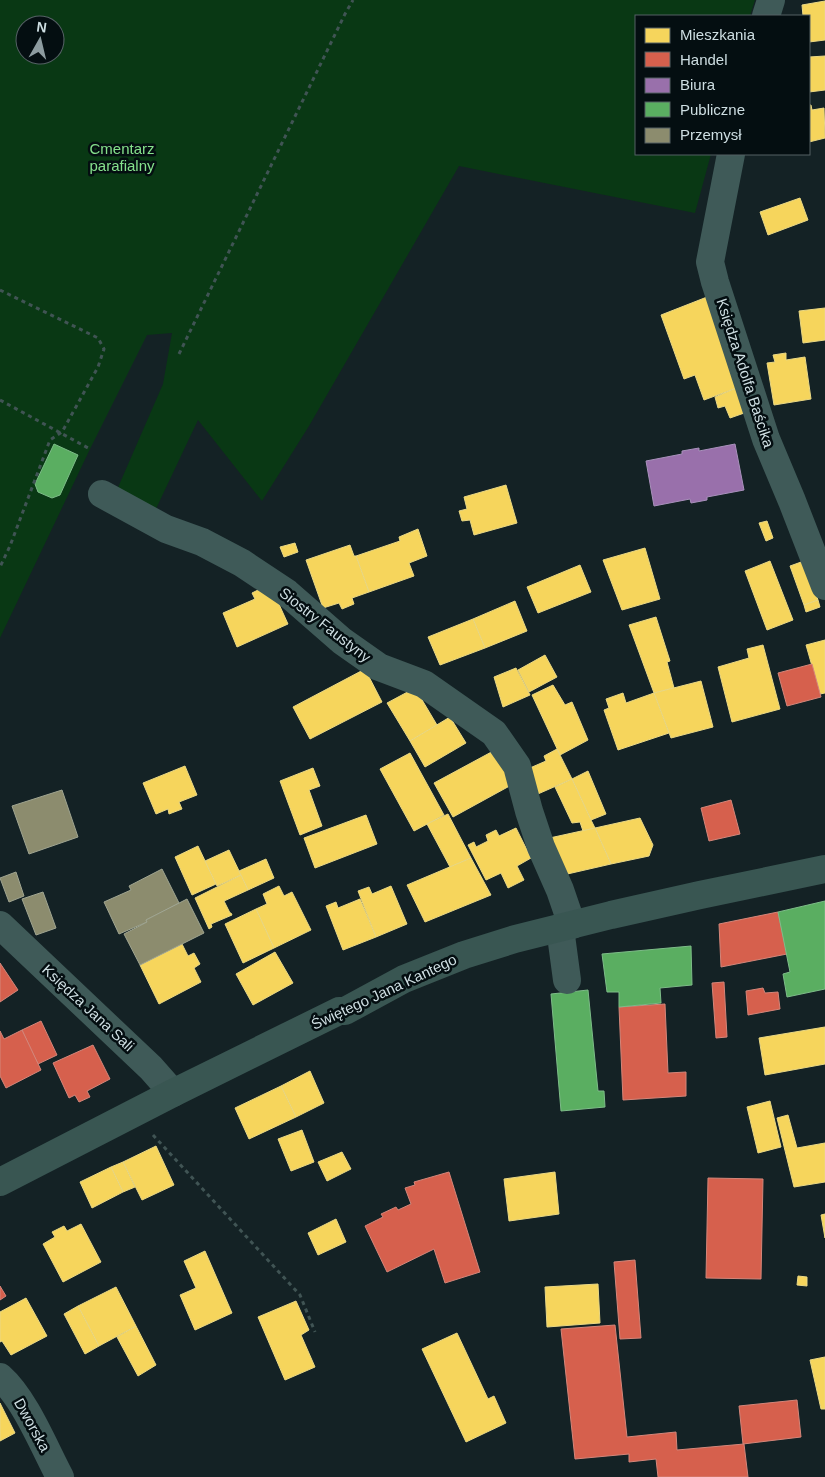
<svg xmlns="http://www.w3.org/2000/svg" width="825" height="1477" font-family="Arial,sans-serif">
  <rect width="100%" height="100%" fill="#142225"/>
  <path fill="#093814" fill-rule="evenodd" d="M0,0H755L750,16H636V154H711L695,213L459,166L309,426L262,501L198,420L154,513L116,492L163,384L172,333L147,335L90,449L0,638ZM25,25H55V55H25Z"/>
  <g fill="#f6d55c" stroke="#ead884">
    <path d="M825,1V40L809,42V16H803L802,5Z"/>
    <path d="M825,56V90L809,92V57Z"/>
    <path d="M809,105H811L812,110L824,108L825,138L809,142Z"/>
    <path d="M800,198L808,220L768,235L760,212Z"/>
    <path d="M707,297L742,386L704,400L695,375L684,379L661,315Z"/>
    <path d="M825,308V340L803,343L799,311Z"/>
    <path d="M786,353V360L805,357L811,399L774,405L767,363L775,362L773,355Z"/>
    <path d="M741,386L750,411L730,418L725,406L718,408L715,397Z"/>
    <path d="M506,485L517,523L474,535L470,520L462,521L459,511L467,509L464,497Z"/>
    <path d="M767,521L773,538L766,541L759,523Z"/>
    <path d="M418,529L427,556L409,563L414,576L369,592L356,556L400,541L399,537Z"/>
    <path d="M295,543L298,552L284,557L280,547Z"/>
    <path d="M350,545L354,556H356L369,592L352,598L354,604L342,609L339,603L323,608L306,560Z"/>
    <path d="M645,548L660,599L622,610L603,560Z"/>
    <path d="M770,561L793,620L767,630L745,571Z"/>
    <path d="M804,561L818,600L804,605L790,566Z"/>
    <path d="M580,565L591,592L538,613L527,587Z"/>
    <path d="M264,587L273,591L288,624L237,647L223,613L255,599L252,593Z"/>
    <path d="M818,600L820,607L806,612L804,605Z"/>
    <path d="M515,601L527,631L485,648L473,619Z"/>
    <path d="M656,617L670,661L667,662L674,688L654,693L629,625Z"/>
    <path d="M473,619L485,648L440,665L428,637Z"/>
    <path d="M825,640V693L820,694L806,645Z"/>
    <path d="M763,645L780,709L732,722L718,667L749,658L747,649Z"/>
    <path d="M545,655L557,677L529,692L518,670Z"/>
    <path d="M516,668L530,695L503,707L494,677Z"/>
    <path d="M365,669L382,702L310,739L293,707Z"/>
    <path d="M701,681L713,727L671,738L654,693Z"/>
    <path d="M553,685L565,705L572,702L588,740L560,755L532,695Z"/>
    <path d="M415,688L437,725L410,741L387,703Z"/>
    <path d="M623,693L626,703L654,693L669,733L618,750L604,710L609,708L606,699Z"/>
    <path d="M450,717L466,743L425,767L410,741Z"/>
    <path d="M497,749L515,783L453,817L434,783Z"/>
    <path d="M557,749L572,779L531,797L523,771L546,761L544,756Z"/>
    <path d="M410,753L444,815L414,831L380,769Z"/>
    <path d="M185,766L197,795L179,802L182,809L169,814L168,809L156,814L143,783Z"/>
    <path d="M313,768L320,786L309,790L322,826L300,835L280,781Z"/>
    <path d="M588,771L606,814L591,820L572,779Z"/>
    <path d="M572,779L591,820L595,828L583,831L580,822L572,823L555,787Z"/>
    <path d="M448,814L471,858L450,867L427,824Z"/>
    <path d="M366,815L377,844L315,868L304,838Z"/>
    <path d="M640,818L653,845L649,856L611,864L595,828Z"/>
    <path d="M516,828L531,858L517,866L524,880L508,888L501,873L486,880L468,845L474,842L476,847L488,841L486,835L496,830L499,836Z"/>
    <path d="M595,828L611,864L563,875L545,839Z"/>
    <path d="M198,846L216,884L192,895L175,857Z"/>
    <path d="M229,850L241,875L217,886L205,861Z"/>
    <path d="M471,858L491,895L425,922L407,885Z"/>
    <path d="M266,859L274,878L248,890L239,871Z"/>
    <path d="M241,875L248,890L224,901L230,913H231L232,915L211,924L212,927L209,929L195,898Z"/>
    <path d="M279,886L284,896L292,892L311,930L274,948L256,909L267,904L263,894Z"/>
    <path d="M391,886L407,924L376,937L358,891L369,887L372,894Z"/>
    <path d="M360,899L376,937L343,950L326,906L336,902L338,908Z"/>
    <path d="M256,909L274,948L243,963L225,924Z"/>
    <path d="M182,944L188,956L194,953L200,964L194,968L201,982L159,1004L140,965Z"/>
    <path d="M275,952L293,983L253,1005L236,974Z"/>
    <path d="M825,1027V1064L765,1075L759,1038Z"/>
    <path d="M310,1071L324,1103L296,1117L281,1086Z"/>
    <path d="M281,1086L296,1117L249,1139L235,1108Z"/>
    <path d="M770,1101L781,1147L758,1153L747,1107Z"/>
    <path d="M788,1115L797,1148L825,1143V1182L794,1187L777,1118Z"/>
    <path d="M302,1130L314,1162L291,1171L278,1139Z"/>
    <path d="M156,1146L174,1185L142,1200L123,1162Z"/>
    <path d="M342,1152L351,1169L327,1181L318,1162Z"/>
    <path d="M123,1162L135,1187L123,1192L111,1167Z"/>
    <path d="M111,1167L123,1192L92,1208L80,1182Z"/>
    <path d="M555,1172L559,1214L509,1221L504,1179Z"/>
    <path d="M825,1214V1238L821,1215Z"/>
    <path d="M336,1219L346,1242L318,1255L308,1233Z"/>
    <path d="M81,1224L101,1262L63,1282L43,1244L55,1237L52,1232L64,1226L67,1231Z"/>
    <path d="M205,1251L232,1313L195,1330L180,1295L196,1288L184,1261Z"/>
    <path d="M798,1276L807,1277V1286L797,1285Z"/>
    <path d="M598,1284L600,1323L547,1327L545,1287Z"/>
    <path d="M116,1287L136,1326L99,1346L78,1306Z"/>
    <path d="M26,1298L47,1336L11,1355L2,1341L0,1342V1312Z"/>
    <path d="M296,1301L309,1330L301,1335L315,1367L285,1380L258,1317Z"/>
    <path d="M78,1306L99,1346L85,1354L64,1314Z"/>
    <path d="M136,1326L156,1365L138,1376L117,1337Z"/>
    <path d="M457,1333L488,1399L494,1396L506,1423L466,1442L422,1349Z"/>
    <path d="M825,1357V1409H821L810,1360Z"/>
    <path d="M0,1403L15,1433L0,1441Z"/>
  </g>
  <g fill="#d6604d" stroke="#d4867a">
    <path d="M812,664L821,697L787,706L778,673Z"/>
    <path d="M731,800L740,834L709,841L701,808Z"/>
    <path d="M778,912L787,954L721,967L719,924Z"/>
    <path d="M0,963L18,990L0,1002Z"/>
    <path d="M724,982L727,1037L716,1038L712,983Z"/>
    <path d="M763,988L765,993L778,992L780,1009L748,1015L746,991Z"/>
    <path d="M665,1004L668,1073L686,1072V1096L623,1100L619,1007Z"/>
    <path d="M41,1021L57,1055L38,1064L22,1030Z"/>
    <path d="M22,1030L41,1070L6,1088L0,1076V1031L4,1039Z"/>
    <path d="M93,1045L110,1079L87,1091L90,1097L79,1102L75,1095L69,1098L53,1063Z"/>
    <path d="M449,1172L480,1272L445,1283L434,1249L387,1272L365,1226L383,1217L381,1214L396,1207L398,1210L411,1204L405,1188L415,1185L414,1182Z"/>
    <path d="M708,1178L763,1179L761,1279L706,1278Z"/>
    <path d="M635,1260L641,1338L620,1339L614,1262Z"/>
    <path d="M0,1286L6,1296L0,1300Z"/>
    <path d="M615,1325L627,1437L676,1432L677,1450L744,1444L748,1477H658L656,1459L629,1462V1454L575,1459L561,1329Z"/>
    <path d="M797,1400L801,1437L743,1444L739,1406Z"/>
  </g>
  <path fill="#9970ab" stroke="#a991bc" d="M735,444L744,490L707,497V500L691,503L690,499L654,506L646,461L682,454V451L699,448V451Z"/>
  <g fill="#5aae61" stroke="#7dbc88">
    <path d="M54,444L78,455L60,495L52,498L38,492L35,484Z"/>
    <path d="M825,901V989L787,997L783,974L790,972L778,912Z"/>
    <path d="M691,946L692,985L660,988L661,1003L619,1007V992H607L602,954Z"/>
    <path d="M588,990L598,1091H604L605,1107L561,1111L551,994Z"/>
  </g>
  <g fill="#8c8c6e" stroke="#a0a591">
    <path d="M62,790L78,837L29,854L12,806Z"/>
    <path d="M162,869L179,903L146,920L147,922L119,934L104,902L131,890L129,886Z"/>
    <path d="M16,872L24,896L9,902L0,878Z"/>
    <path d="M43,892L56,928L36,935L22,899Z"/>
    <path d="M187,899L204,933L140,965L124,934L147,922L146,920Z"/>
  </g>
  <g fill="none" stroke-linecap="round" stroke-linejoin="round">
    <g stroke="#405454" stroke-width="3" stroke-dasharray="4 4" stroke-linecap="butt">
      <path d="M0,290L98,338L104,349L98,367L62,432L50,440L10,546L0,567"/>
      <path d="M179,354L345,14L353,0"/>
      <path d="M0,400L90,449"/>
      <path d="M153,1135L300,1295L315,1332"/>
    </g>
    <g stroke="#3f5a58" stroke-width="28">
      <path d="M766,16L771,0"/>
      <path d="M731,154L710,262L715,282L766,439L792,501L825,586"/>
      <path d="M102,494L166,529L202,542L242,563L287,593L342,641L379,667L424,684L494,733L517,766L529,811L541,847L560,890L572,925"/>
      <path d="M0,925L151,1068L173,1093"/>
      <path d="M560,928L567,980"/>
      <path d="M0,1377C25,1399 44,1447 60,1477"/>
    </g>
    <path stroke="#395652" stroke-width="28" d="M0,1182L173,1093L339,1011H345L404,979L464,955L515,939L611,915L700,895L825,869"/>
  </g>
  <g text-anchor="middle" stroke-width="5" stroke-linejoin="round" paint-order="stroke">
    <g font-size="15" fill="#85e18c" stroke="#040e11">
      <text x="122" y="154">Cmentarz<tspan x="122" dy="17">parafialny</tspan></text>
    </g>
    <g font-size="15" fill="#cedee2" stroke="#040e11">
      <text transform="translate(745 373) rotate(72)" y="5">Księdza Adolfa Baścika</text>
      <text transform="translate(325 625) rotate(38)" y="5">Siostry Faustyny</text>
      <text transform="translate(384 992) rotate(-25)" y="5">Świętego Jana Kantego</text>
      <text transform="translate(88 1008) rotate(43)" y="5">Księdza Jana Sali</text>
      <text transform="translate(32 1425) rotate(61)" y="5">Dworska</text>
    </g>
  </g>
  <rect x="635" y="15" width="175" height="140" fill="#040e11" stroke="#556165"/>
  <rect x="645" y="28" width="25" height="15" fill="#f6d55c" stroke="#556165"/>
  <text x="680" y="40" font-size="15" fill="#cedee2">Mieszkania</text>
  <rect x="645" y="52" width="25" height="15" fill="#d6604d" stroke="#556165"/>
  <text x="680" y="65" font-size="15" fill="#cedee2">Handel</text>
  <rect x="645" y="78" width="25" height="15" fill="#9970ab" stroke="#556165"/>
  <text x="680" y="90" font-size="15" fill="#cedee2">Biura</text>
  <rect x="645" y="102" width="25" height="15" fill="#5aae61" stroke="#556165"/>
  <text x="680" y="115" font-size="15" fill="#cedee2">Publiczne</text>
  <rect x="645" y="128" width="25" height="15" fill="#8c8c6e" stroke="#556165"/>
  <text x="680" y="140" font-size="15" fill="#cedee2">Przemysł</text>
  <g transform="translate(40 40) rotate(8)"><circle r="24" fill="#040e11" stroke="#556165"/>
  <path d="M0-4L9 19L0 12L-9 19Z" fill="#8d9ca0"/>
  <text y="-8" font-size="14" font-weight="bold" text-anchor="middle" fill="#cedee2">N</text>
  </g>
</svg>
